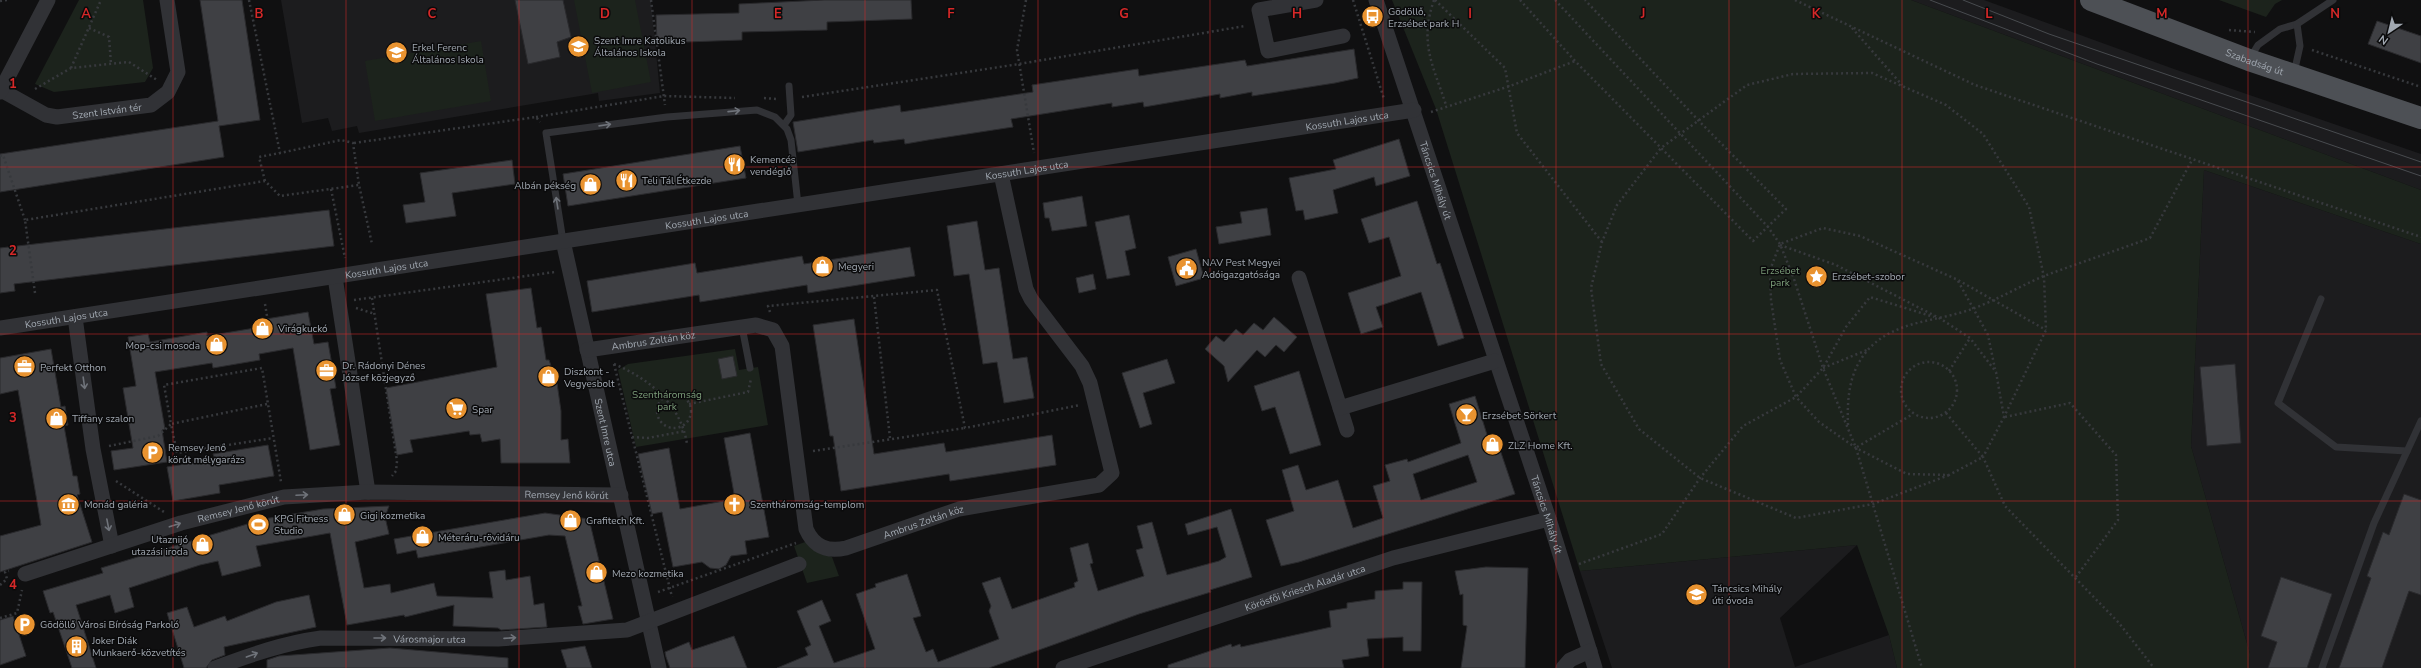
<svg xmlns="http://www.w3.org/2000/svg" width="2421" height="668" font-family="'Nunito Sans',sans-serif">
  <rect width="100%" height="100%" fill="#101011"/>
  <g fill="#1c1c1e">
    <path d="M281,0H651L660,93L599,101L598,93L359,133L357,126L332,131L328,118L302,123Z"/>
    <path d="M1911,0H1984L2174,69L2421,154V190Z"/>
    <path d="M2204,170L2421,244V668H2249L2250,654L2191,446Z"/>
    <path d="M1857,545L1780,618L1795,667L1889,635L1897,668H1612L1580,571Z"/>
  </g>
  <g fill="#1c231c">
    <path d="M79,0H143L153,68L145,82L54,92L35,84Z"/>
    <path d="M574,0H635L651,82L592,93Z"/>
    <path d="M1392,0H1911L2421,190V244L2204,170L2191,446L2250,654L2249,668H1897L1889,635L1857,545L1580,571L1436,109Z"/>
    <path d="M2219,0H2282L2275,4L2266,17Z"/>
    <path d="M481,41L491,101L375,121L365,61Z"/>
    <path d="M735,349L739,370L758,367L768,425L636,447L618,370L628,364Z"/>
    <path d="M805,542L815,551L832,557L839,576L807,583L794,546Z"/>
  </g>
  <g fill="#3f4044" stroke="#2a2a2d" fill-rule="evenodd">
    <path d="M200,0H242L260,120L219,126L224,157L0,192V154L218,121Z"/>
    <path d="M515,0H563L571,37L557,42L560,57L528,64Z"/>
    <path d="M824,0H911L912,19L827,22V30L742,32V40L657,43L656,15L739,13V4Z"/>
    <path d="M2377,21L2421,36V63L2368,44Z"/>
    <path d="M1354,49L1358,78L1335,83L1252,96V92L1220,98V94L1144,107L1143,102L1112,107V103L1011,119L1013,127L928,140L905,144L904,139L874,143L873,140L798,152L793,122L900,105L901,112L1033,92L1032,85L1138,69L1139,76L1245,60L1247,66Z"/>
    <path d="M1399,139L1410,176L1376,186L1374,177L1333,190L1338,213L1305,220L1303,210L1296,211L1289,178L1336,169L1333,160Z"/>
    <path d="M740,146L746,178L568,206L563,174Z"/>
    <path d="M512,160L515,184L452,193L456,216L406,223L403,205L425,202L420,173Z"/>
    <path d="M1082,196L1087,226L1052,231L1049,218H1045L1043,203Z"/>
    <path d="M1417,201L1437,264L1440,263L1464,338L1438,346L1421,292L1376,307L1383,327L1361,334L1348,293L1401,276L1389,237L1369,243L1361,219Z"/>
    <path d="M1267,208L1271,235L1219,244L1216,227L1242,223L1240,212Z"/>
    <path d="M329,210L334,246L14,284L15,291L0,293V248Z"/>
    <path d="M1129,215L1136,248L1125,251L1130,275L1107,279L1095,222Z"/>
    <path d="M977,221L985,270L999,268L1013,359L1027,357L1034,398L1004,403L997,362L983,364L969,274L954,276L947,226Z"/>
    <path d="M910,247L915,276L808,293L807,285L700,302L699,295L592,312L587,281L695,263L697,273L802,256L804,264Z"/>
    <path d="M1196,249L1204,278L1176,286L1168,257Z"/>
    <path d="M1093,274L1096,289L1079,293L1076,278Z"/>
    <path d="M531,288L537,328L541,327L546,360H549L557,383L561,411V440L568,439L570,463H501L500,439L482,442L480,434L470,435L469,431L410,440L413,452L397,455L386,388L497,367L486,294Z"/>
    <path d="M308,312L314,344L328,342L336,388L330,389L340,445L310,450L293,348L259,354L260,360L213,368L212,363L155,372L165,429L162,430L167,462L114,470L111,451L133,448L123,388L136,386L128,337L148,334L150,342L207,332V336L255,328L254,321Z"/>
    <path d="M1274,317L1297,337L1284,352L1276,345L1265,357L1257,350L1228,382L1224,366L1205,349L1216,336L1224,342L1236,329L1243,335L1254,323L1263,330Z"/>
    <path d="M854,319L874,454L944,443L946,452L1052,435L1056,465L950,481L949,474L841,491L833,436H830L813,325Z"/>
    <path d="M51,349L61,407L65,406L68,425L64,426L73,476H77L80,494L77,495L92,542L0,572V536L41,525L18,390L0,394V358Z"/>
    <path d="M733,356L737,376L722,379L718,359Z"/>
    <path d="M1167,359L1175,383L1143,393L1152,424L1140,428L1122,373Z"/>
    <path d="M2235,364L2241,443L2207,446L2200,367Z"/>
    <path d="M1299,371L1321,445L1290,454L1275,407L1262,411L1254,386Z"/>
    <path d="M1475,396L1488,438L1495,435L1515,494L1299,562L1281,566L1266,520L1294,511L1282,470L1298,465L1306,490L1338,480L1353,528L1383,518L1373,486L1390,481L1385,465L1407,459L1408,462L1461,443L1449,404ZM1468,455L1477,482L1421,500L1413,474Z"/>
    <path d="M750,433L769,537L745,541L747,554L731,556L726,565L719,569L710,568L702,562L673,567L662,512L652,514L638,454L669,448L680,509L735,499L724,438Z"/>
    <path d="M268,445L274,476L219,485L220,493L173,501L167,467L215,459L213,454Z"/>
    <path d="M2404,494L2421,500V595L2409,591L2382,668H2339L2371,578L2367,576L2383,532L2389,535Z"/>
    <path d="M389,506L385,517L389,534L355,542L364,588L390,584L391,593L434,583L437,596L493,598L489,572L505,570L506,580L530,576L534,605L544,603L547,627L501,630L498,628L453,626L454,605L405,617L404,615L347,625L330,533L256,546L261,566L222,576L218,561L200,565L129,588L134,607L115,613L110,595L76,605L96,668H72L53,612L50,613L43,591L103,573L101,568L264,519L323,509Z"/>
    <path d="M1231,509L1252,577L1210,590L1211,592L1139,614L989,668H777L808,655L805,648L811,645L797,611L822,600L831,621L819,626L834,663L875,649L856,594L876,587L875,584L907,574L921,616L913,618L926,652L933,649L938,662L999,639L989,611L991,606L982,583L1000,577L1012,609L1075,587L1074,583L1078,581L1070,548L1088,543L1093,563L1090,564L1098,591L1144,576L1136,550L1143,548L1137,526L1152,522L1167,575L1219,561L1226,557L1217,527L1188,535L1185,524Z"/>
    <path d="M545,513L589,519L613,619L583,624L578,606H582L565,536L549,535L418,558L416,550L397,554L394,539Z"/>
    <path d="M1486,567L1528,568L1525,668H1461L1467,626L1463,625V594L1460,595L1455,571Z"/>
    <path d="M2281,577L2332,594L2307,668H2268L2277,642L2261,636Z"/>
    <path d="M1403,582H1422L1421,651H1403V637L1367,639L1369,656L1342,660L1344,668H1168V665L1231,644L1232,647L1240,644L1241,647L1331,627L1329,611L1347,608V603L1375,599V591L1403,589Z"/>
    <path d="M309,595L316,627L224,647L225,655L212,660L206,668H184L167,613L187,607L194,627L225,616L227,621L276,602Z"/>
    <path d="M13,616L26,656L0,665V620Z"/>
    <path d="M734,636L747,668H670L666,657L665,652L689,642L692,650Z"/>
    <path d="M585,646L592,668H567L561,650Z"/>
    <path d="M390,648L508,658V668H267V660L279,656Z"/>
  </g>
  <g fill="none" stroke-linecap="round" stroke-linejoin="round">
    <g stroke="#37393d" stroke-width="2.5" stroke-dasharray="2 3" stroke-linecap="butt">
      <path d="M249,0L280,153L341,140L353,143L359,185L372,244"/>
      <path d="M651,0L665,105"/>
      <path d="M1026,0L1017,50L1034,153"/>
      <path d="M1353,0L1384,99"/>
      <path d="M1434,0C1419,43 1433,65 1446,105"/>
      <path d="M1435,0L1505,68L1517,133L1602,242"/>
      <path d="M1520,0L1575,61L1753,241L1786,209L1698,120L1585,0"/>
      <path d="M1555,0L1768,227L1780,244L1794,279L1823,368L1856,448L1922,668"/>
      <path d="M1795,0L1975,85L2421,237"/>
      <path d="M0,1L8,0"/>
      <path d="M89,28L109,37L111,64"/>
      <path d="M1852,28L1902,85"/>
      <path d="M2229,30L2255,32"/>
      <path d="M2312,50L2421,87"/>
      <path d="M71,68L101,0"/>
      <path d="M35,89L71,68L129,62L157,80"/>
      <path d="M802,97L1019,64L1245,26"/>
      <path d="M764,98L777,99"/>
      <path d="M1431,112L1510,86L1575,61"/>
      <path d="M536,117L664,96L735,98"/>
      <path d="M354,143L536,117L540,122"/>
      <path d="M0,156L3,155L25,220"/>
      <path d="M265,181L259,157L280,153"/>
      <path d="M331,189L345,258"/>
      <path d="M1780,245L1836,265L1941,319L1970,338L1996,372L2004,417L1983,457L2005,506L2119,623L2154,668"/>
      <path d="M1958,281L1988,335L1995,369"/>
      <path d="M35,293L25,220L265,181L280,196L359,185"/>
      <path d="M874,297L890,438"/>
      <path d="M372,298L397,461L396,471L392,476"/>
      <path d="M354,300L555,272"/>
      <path d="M265,304L267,316"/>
      <path d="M356,308L375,314"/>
      <path d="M770,312L768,306L937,290L965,428L1080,405"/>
      <circle cx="1929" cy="390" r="28"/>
      <path d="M614,364L672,597"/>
      <path d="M614,364C650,379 681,405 687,444"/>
      <path d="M1823,368L1867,350"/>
      <path d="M1949,371L1970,338"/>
      <circle cx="674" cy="411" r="17"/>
      <path d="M267,404L171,424L164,385L262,368L281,482"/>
      <path d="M689,404L748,392L751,379"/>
      <path d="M1946,413L1983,457L1949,475L1907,474L1856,448L1819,422L1796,397L1780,360L1771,300L1770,270L1780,244L1823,228L1860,236L1958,280L2046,330"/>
      <path d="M2005,417L2070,403L2116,455L2118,520L2076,577"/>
      <path d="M1848,425C1847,398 1849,372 1867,351C1893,320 1937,322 1972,309C1997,300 2020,286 2044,276C2079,263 2115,251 2150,238L2192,160"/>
      <path d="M632,437L648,438L685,431"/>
      <path d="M109,446L158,436L171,424L177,453L273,438"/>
      <path d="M1857,447L1913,414"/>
      <path d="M813,451L965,428"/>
      <path d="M1949,475L1873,504L1796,518L1700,478L1639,429L1601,364L1591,288L1602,242L1617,205L1661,148L1747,85L1793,74L1872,73L1946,105L1983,134L2029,207L2044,277L2046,330L2004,417"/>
      <path d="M116,481L164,512"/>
      <path d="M1579,564L1662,534L1700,478L1743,426L1796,397L1823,368L1846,327L1870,297L1934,317"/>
      <path d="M0,585L7,579L5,572L9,571"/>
      <path d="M658,592L796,543"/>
      <path d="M0,618L17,613L22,590"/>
    </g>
    <g stroke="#313236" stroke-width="7">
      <path d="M2250,58L2258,45L2280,29L2297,24L2333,0"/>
      <path d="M2294,73L2300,46L2297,24"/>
      <path d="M784,125L791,115L789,86"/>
      <path d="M563,241L546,133L667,117L757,110L775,117L787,129L791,140L798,205"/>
      <path d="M2321,299L2278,403L2336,447L2407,451"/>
      <path d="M742,327L750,368"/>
      <path d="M2322,668L2374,523L2421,421"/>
    </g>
    <g stroke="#313236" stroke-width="15">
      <path d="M1316,0L1259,10L1268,51L1343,36"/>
      <path id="s1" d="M1376,0L1549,519L1595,668"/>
      <path id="s2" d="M1,90L46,115L57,117L151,105L168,92L178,72L167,0"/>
      <path d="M0,92L48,0"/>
      <path id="s3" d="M563,241L659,668"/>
      <path d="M335,277L368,492"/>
      <path d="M1299,278L1347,430"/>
      <path d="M75,317L93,449L112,546"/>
      <path id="s4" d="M0,328L1414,110"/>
      <path id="s5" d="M587,350L756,325L773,330L782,346L806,529C814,547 828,552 846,548L959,509L1099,485L1112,473L1090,383L1082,366L1031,299L1026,289L1001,174"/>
      <path d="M1340,408L1495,361"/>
      <path id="s6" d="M25,574L181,523L284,497L368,492L621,495"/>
      <path id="s7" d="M215,668C250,655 284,643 321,638L498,639L627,630L799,564"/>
      <path id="s8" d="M1063,668L1393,558L1549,519"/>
      <path d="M1563,668L1570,660L1590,651"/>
    </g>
    <path stroke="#4d5055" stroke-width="22" id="s9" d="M2091,0L2249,60L2421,118"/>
    <g stroke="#484b4f" stroke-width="1">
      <path d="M1930,0L2097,64L2421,176"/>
      <path d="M1963,0L2049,34L2421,162"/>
    </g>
  </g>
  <defs><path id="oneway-shaft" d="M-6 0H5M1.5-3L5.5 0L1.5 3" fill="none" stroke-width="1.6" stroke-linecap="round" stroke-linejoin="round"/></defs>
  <g stroke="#6f737a">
    <use href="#oneway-shaft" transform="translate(734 111) rotate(-6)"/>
    <use href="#oneway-shaft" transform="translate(605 125) rotate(-8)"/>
    <use href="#oneway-shaft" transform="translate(557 203) rotate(-99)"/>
    <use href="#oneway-shaft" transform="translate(84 383) rotate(82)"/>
    <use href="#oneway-shaft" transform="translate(302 495) rotate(-3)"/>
    <use href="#oneway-shaft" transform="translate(108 525) rotate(79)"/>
    <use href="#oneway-shaft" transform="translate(175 525) rotate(-18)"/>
    <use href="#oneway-shaft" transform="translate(380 638)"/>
    <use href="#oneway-shaft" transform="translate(510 638) rotate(-4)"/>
    <use href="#oneway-shaft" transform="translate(252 655) rotate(-20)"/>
  </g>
  <path fill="none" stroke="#d62828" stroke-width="1" stroke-opacity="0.55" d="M173,0V668M346,0V668M519,0V668M692,0V668M865,0V668M1038,0V668M1210,0V668M1383,0V668M1556,0V668M1729,0V668M1902,0V668M2075,0V668M2248,0V668M0,167H2421M0,334H2421M0,501H2421"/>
  <defs>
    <symbol id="bus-disc" viewBox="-11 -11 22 22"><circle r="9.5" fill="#e99330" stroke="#0b0b0c"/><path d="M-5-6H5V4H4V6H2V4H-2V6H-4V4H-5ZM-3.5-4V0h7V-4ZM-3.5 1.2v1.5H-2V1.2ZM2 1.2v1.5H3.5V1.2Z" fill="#fff"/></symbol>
    <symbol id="school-disc" viewBox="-11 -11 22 22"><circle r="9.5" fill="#e99330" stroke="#0b0b0c"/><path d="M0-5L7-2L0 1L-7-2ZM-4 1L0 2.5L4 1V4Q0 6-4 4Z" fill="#fff"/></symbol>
    <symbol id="restaurant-disc" viewBox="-11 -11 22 22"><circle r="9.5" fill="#e99330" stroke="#0b0b0c"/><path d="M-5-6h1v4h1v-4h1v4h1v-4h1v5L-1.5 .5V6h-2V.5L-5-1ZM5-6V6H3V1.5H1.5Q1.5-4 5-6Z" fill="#fff"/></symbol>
    <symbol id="shop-disc" viewBox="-11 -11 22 22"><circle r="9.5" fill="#e99330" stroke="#0b0b0c"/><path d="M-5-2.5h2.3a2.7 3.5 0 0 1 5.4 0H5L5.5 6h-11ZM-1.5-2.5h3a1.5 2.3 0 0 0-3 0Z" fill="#fff"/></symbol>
    <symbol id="civic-disc" viewBox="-11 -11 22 22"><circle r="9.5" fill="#e99330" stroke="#0b0b0c"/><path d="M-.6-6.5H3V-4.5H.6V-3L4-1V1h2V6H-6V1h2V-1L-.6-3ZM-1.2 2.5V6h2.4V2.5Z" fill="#fff"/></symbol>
    <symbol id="sight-disc" viewBox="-11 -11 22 22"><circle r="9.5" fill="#e99330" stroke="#0b0b0c"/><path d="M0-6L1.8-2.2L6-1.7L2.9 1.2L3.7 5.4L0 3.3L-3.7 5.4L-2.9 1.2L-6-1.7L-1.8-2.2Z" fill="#fff"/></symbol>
    <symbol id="office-disc" viewBox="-11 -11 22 22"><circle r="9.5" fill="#e99330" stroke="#0b0b0c"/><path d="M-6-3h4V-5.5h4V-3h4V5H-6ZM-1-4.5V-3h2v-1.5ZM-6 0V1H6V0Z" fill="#fff"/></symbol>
    <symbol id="supermarket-disc" viewBox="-11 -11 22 22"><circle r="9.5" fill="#e99330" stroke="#0b0b0c"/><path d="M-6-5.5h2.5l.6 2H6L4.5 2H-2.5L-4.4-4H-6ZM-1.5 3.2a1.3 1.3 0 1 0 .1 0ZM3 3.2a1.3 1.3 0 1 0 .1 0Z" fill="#fff"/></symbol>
    <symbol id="bar-disc" viewBox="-11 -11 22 22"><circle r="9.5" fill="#e99330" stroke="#0b0b0c"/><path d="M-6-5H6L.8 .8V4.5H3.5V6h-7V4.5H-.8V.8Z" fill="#fff"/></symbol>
    <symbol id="parking-disc" viewBox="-11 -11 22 22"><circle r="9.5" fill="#e99330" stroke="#0b0b0c"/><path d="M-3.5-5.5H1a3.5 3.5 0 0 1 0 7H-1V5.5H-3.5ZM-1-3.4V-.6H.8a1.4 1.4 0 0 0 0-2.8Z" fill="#fff"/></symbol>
    <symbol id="museum-disc" viewBox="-11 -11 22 22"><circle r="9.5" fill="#e99330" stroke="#0b0b0c"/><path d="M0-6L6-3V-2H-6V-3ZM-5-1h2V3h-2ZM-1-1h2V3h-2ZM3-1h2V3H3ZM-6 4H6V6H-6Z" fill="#fff"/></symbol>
    <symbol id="church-disc" viewBox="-11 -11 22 22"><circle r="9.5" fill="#e99330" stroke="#0b0b0c"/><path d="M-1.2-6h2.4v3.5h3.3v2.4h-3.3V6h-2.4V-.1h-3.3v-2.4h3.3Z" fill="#fff"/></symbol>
    <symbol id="stadium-disc" viewBox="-11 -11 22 22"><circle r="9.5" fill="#e99330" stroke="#0b0b0c"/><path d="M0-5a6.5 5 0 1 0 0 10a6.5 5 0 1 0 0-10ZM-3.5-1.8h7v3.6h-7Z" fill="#fff"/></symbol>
    <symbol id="building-disc" viewBox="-11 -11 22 22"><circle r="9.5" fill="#e99330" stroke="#0b0b0c"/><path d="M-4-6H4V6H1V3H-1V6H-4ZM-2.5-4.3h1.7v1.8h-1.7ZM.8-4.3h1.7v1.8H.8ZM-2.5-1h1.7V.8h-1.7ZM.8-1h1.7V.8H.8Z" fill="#fff"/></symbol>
  </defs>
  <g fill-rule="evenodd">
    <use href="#bus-disc" x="1360" y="4" width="25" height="25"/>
    <use href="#school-disc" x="566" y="34" width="25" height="25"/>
    <use href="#school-disc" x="384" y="40" width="25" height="25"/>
    <use href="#restaurant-disc" x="722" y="152" width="25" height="25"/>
    <use href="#restaurant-disc" x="614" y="168" width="25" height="25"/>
    <use href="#shop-disc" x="578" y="172" width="25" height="25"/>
    <use href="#shop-disc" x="810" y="254" width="25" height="25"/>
    <use href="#civic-disc" x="1174" y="256" width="25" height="25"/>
    <use href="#sight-disc" x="1804" y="264" width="25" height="25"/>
    <use href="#shop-disc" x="250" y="316" width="25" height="25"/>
    <use href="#shop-disc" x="204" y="332" width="25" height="25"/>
    <use href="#office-disc" x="12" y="354" width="25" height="25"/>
    <use href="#office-disc" x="314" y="358" width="25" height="25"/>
    <use href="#shop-disc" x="536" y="364" width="25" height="25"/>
    <use href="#supermarket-disc" x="444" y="396" width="25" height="25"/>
    <use href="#bar-disc" x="1454" y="402" width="25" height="25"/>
    <use href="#shop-disc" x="44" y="406" width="25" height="25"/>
    <use href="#shop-disc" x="1480" y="432" width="25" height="25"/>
    <use href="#parking-disc" x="140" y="440" width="25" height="25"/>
    <use href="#museum-disc" x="56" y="492" width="25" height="25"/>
    <use href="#church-disc" x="722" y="492" width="25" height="25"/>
    <use href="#shop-disc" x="332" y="502" width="25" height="25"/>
    <use href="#shop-disc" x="558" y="508" width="25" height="25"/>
    <use href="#stadium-disc" x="246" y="512" width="25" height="25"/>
    <use href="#shop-disc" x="410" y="524" width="25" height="25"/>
    <use href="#shop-disc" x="190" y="532" width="25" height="25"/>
    <use href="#shop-disc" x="584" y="560" width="25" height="25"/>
    <use href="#school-disc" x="1684" y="582" width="25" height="25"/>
    <use href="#parking-disc" x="12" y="612" width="25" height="25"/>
    <use href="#building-disc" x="64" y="634" width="25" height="25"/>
  </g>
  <g text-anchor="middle" stroke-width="3" stroke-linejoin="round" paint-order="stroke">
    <g font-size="10" fill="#a1a8b1" stroke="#0b0b0c" text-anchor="start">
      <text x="1388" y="15">Gödöllő,<tspan x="1388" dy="12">Erzsébet park H</tspan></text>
      <text x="594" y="44">Szent Imre Katolikus<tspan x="594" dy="12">Általános Iskola</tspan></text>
      <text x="412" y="51">Erkel Ferenc<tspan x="412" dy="12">Általános Iskola</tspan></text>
      <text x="750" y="163">Kemencés<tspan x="750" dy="12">vendéglő</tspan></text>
      <text x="642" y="184">Teli Tál Étkezde</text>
      <text x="576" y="189" text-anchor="end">Albán pékség</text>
      <text x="1202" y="266">NAV Pest Megyei<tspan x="1202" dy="12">Adóigazgatósága</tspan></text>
      <text x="838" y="270">Megyeri</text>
      <text x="1832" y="280">Erzsébet-szobor</text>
      <text x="278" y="332">Virágkuckó</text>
      <text x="200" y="349" text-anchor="end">Mop-csi mosoda</text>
      <text x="342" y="369">Dr. Rádonyi Dénes<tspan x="342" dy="12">József közjegyző</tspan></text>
      <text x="40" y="371">Perfekt Otthon</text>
      <text x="564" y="375">Diszkont -<tspan x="564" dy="12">Vegyesbolt</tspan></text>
      <text x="472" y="413">Spar</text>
      <text x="1482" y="419">Erzsébet Sörkert</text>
      <text x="72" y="422">Tiffany szalon</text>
      <text x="1508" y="449">ZLZ Home Kft.</text>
      <text x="168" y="451">Remsey Jenő<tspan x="168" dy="12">körút mélygarázs</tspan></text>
      <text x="84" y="508">Monád galéria</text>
      <text x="750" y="508">Szentháromság-templom</text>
      <text x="360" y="519">Gigi kozmetika</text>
      <text x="274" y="522">KPG Fitness<tspan x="274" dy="12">Studio</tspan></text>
      <text x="586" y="524">Grafitech Kft.</text>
      <text x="438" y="541">Méteráru-rövidáru</text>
      <text x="188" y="543" text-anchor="end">Utaznijó<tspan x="188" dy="12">utazási iroda</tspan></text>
      <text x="612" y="577">Mezo kozmetika</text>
      <text x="1712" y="592">Táncsics Mihály<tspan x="1712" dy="12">úti óvoda</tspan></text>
      <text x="40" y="628">Gödöllő Városi Bíróság Parkoló</text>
      <text x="92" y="644">Joker Diák<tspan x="92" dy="12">Munkaerő-közvetítés</tspan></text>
    </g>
    <g font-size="10" fill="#a1a8b1" stroke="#0b0b0c">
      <text dy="4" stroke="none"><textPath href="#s9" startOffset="175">Szabadság út</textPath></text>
      <text dy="4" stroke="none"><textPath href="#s2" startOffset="113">Szent István tér</textPath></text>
      <text dy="4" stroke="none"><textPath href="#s4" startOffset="1363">Kossuth Lajos utca</textPath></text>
      <text dy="4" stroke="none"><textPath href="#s4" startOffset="1039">Kossuth Lajos utca</textPath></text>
      <text dy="4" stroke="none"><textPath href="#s1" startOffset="190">Táncsics Mihály út</textPath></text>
      <text dy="4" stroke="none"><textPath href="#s4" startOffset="715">Kossuth Lajos utca</textPath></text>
      <text dy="4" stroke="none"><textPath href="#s4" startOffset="391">Kossuth Lajos utca</textPath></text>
      <text dy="4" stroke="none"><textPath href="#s4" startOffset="67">Kossuth Lajos utca</textPath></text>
      <text dy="4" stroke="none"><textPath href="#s5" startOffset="67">Ambrus Zoltán köz</textPath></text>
      <text dy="4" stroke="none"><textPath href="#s3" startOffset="196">Szent Imre utca</textPath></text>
      <text dy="4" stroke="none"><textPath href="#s6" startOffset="553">Remsey Jenő körút</textPath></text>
      <text dy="4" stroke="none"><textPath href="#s6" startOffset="223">Remsey Jenő körút</textPath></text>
      <text dy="4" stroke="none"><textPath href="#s1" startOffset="542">Táncsics Mihály út</textPath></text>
      <text dy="4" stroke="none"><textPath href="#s5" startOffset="522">Ambrus Zoltán köz</textPath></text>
      <text dy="4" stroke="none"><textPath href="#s8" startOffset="255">Körösfői Kriesch Aladár utca</textPath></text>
      <text dy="4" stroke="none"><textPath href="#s7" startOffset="219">Városmajor utca</textPath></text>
    </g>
    <g font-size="10" fill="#7b9c79" stroke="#0b0b0c">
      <text x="1780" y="274">Erzsébet<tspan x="1780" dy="12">park</tspan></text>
      <text x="667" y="398">Szentháromság<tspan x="667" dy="12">park</tspan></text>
    </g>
  </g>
  <g font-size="13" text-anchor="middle" font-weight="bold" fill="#d62828" stroke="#0b0b0c" stroke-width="3" stroke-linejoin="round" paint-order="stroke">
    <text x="86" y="18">A</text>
    <text x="259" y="18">B</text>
    <text x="432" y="18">C</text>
    <text x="605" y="18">D</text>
    <text x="778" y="18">E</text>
    <text x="951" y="18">F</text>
    <text x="1124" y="18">G</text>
    <text x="1297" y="18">H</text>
    <text x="1470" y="18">I</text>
    <text x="1643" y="18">J</text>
    <text x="1816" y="18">K</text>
    <text x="1989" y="18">L</text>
    <text x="2162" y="18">M</text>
    <text x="2335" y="18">N</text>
    <text x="13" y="88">1</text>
    <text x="13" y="255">2</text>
    <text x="13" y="422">3</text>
    <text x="13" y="589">4</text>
  </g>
  <g transform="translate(2389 32) rotate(215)" stroke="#0b0b0c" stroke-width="3" paint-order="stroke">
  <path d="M0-3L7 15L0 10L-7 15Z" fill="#a1a8b1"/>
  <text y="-6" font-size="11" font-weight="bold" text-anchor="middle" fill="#a1a8b1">N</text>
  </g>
</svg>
